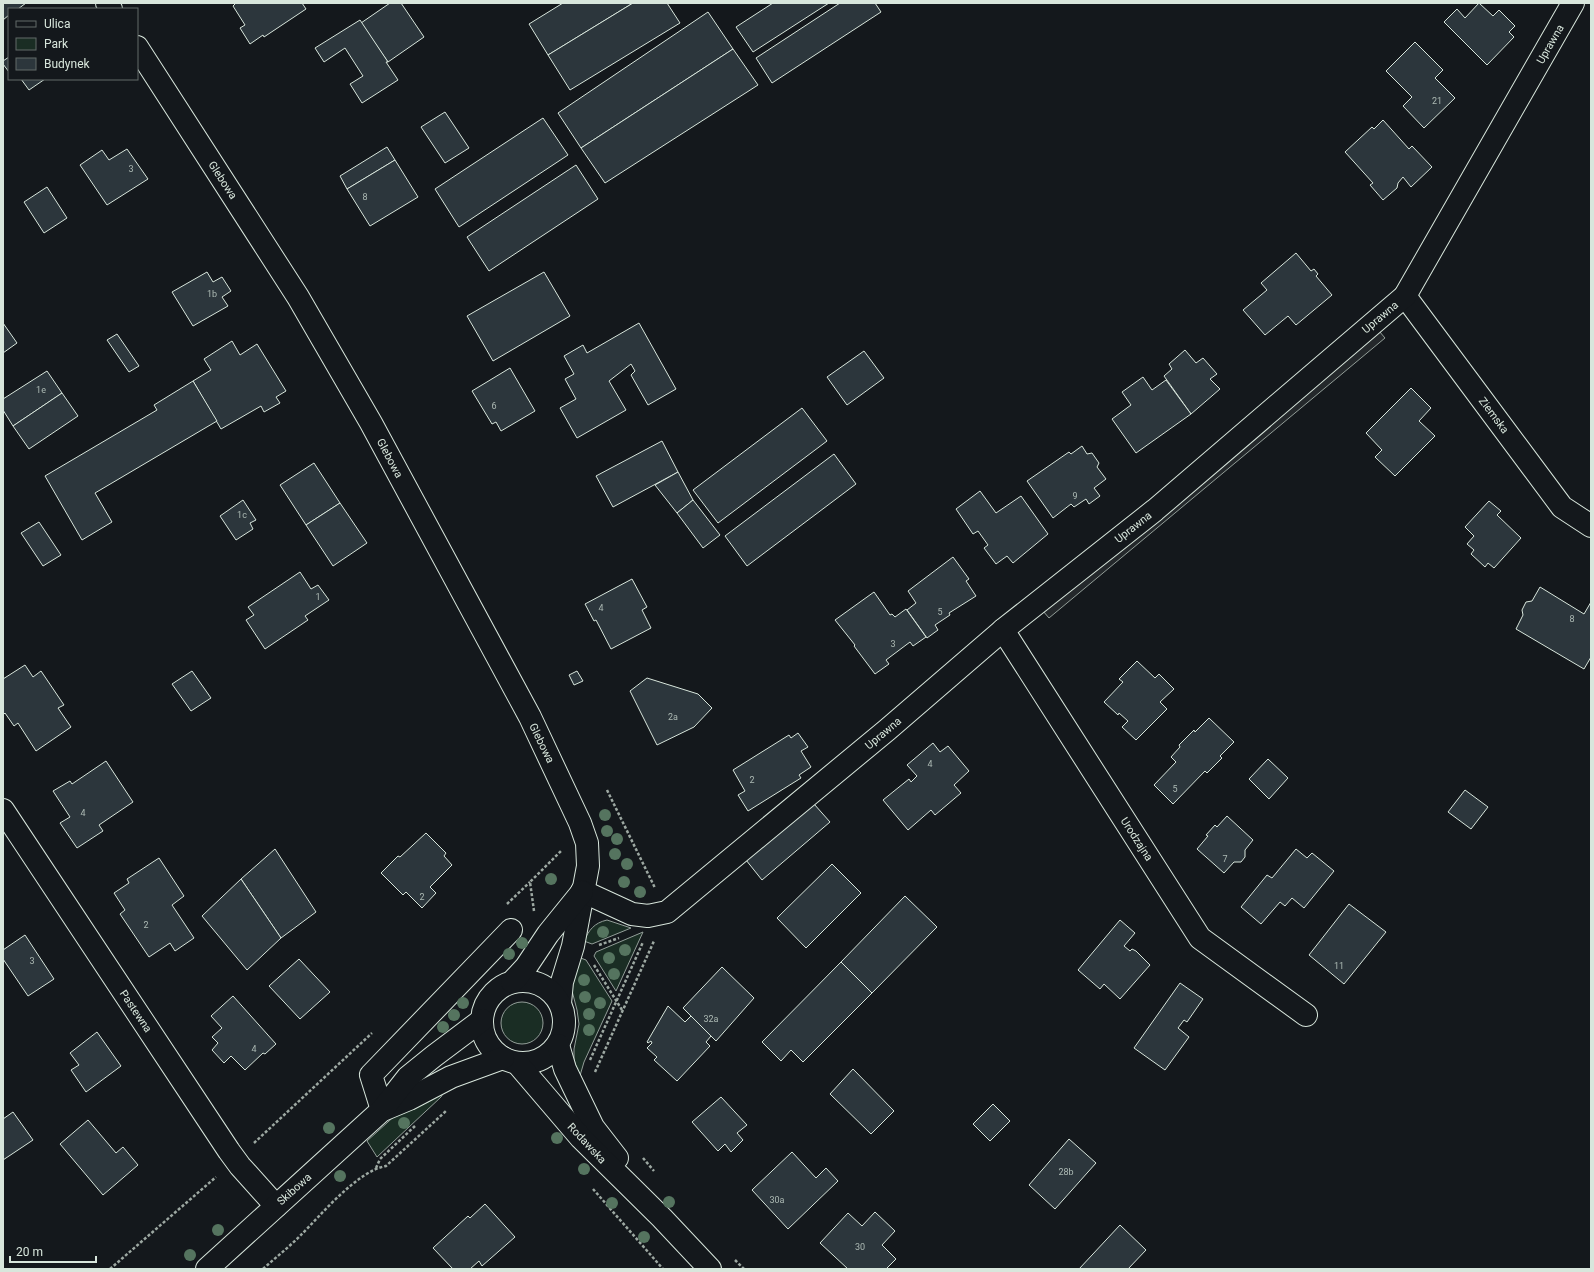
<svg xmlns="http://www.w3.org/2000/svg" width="1594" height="1272" font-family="Roboto,sans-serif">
  <rect width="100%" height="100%" fill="#14181c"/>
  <g fill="#1a2d24" stroke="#939e99">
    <path d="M607,920L631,928L592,944L584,941C589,930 594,923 607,920Z"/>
    <path d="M643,932L616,991L594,956L596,952Z"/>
    <path d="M578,957L586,960L612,1001L584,1062L579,1079L574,1059V1049L579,1024L577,1010L571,987Z"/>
    <circle cx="522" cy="1023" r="21"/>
    <path d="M448,1085L441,1097L377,1157L367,1141L399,1112Z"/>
  </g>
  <path fill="#24282b" stroke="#939e99" d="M1379,331L1385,338L1049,618L1043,611Z"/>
  <g fill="#2c363c" stroke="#d8e6dc">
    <path d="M3,3H26L18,9H9V15L3,20Z"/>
    <path d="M236,3H302L306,9L264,37L263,35L250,44L240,28L245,25L233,6Z"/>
    <path d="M390,3H401L424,37L388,62L361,23Z"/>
    <path d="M563,3H633L548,55L529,24Z"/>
    <path d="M633,3H667L680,23L570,90L548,55Z"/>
    <path d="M773,3H829L753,52L736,27Z"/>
    <path d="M840,3H875L881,12L772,83L756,58Z"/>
    <path d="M1479,3L1493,16L1499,10L1515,26L1509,32L1514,37L1487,65L1444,22L1457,9L1465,18Z"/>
    <path d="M708,12L733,49L581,148L558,113Z"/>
    <path d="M360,20L388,62H386L398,80L362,103L350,84L363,76L345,48L324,62L315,48Z"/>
    <path d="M1415,42L1443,70L1435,78L1455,98L1424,128L1403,106L1412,97L1386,71Z"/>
    <path d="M733,49L758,85L605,183L581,148Z"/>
    <path d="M9,57V72L3,64V61Z"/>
    <path d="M21,79H45L29,90Z"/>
    <path d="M445,112L469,148L445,163L421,127Z"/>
    <path d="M543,118L568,155L459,227L435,189Z"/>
    <path d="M1383,120L1409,149L1412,146L1432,167L1411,187L1403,177L1398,183L1397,188L1383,200L1370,185L1373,183L1345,152L1372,127L1374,129Z"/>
    <path d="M387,147L395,160L347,189L340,176Z"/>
    <path d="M127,149L148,179L107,205L80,165L102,150L109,160Z"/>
    <path d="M395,160L418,197L370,226L347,189Z"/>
    <path d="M576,165L598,199L489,271L467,237Z"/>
    <path d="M47,187L67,218L44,233L24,202Z"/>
    <path d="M1296,253L1311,271L1314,269L1318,274L1316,276L1332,295L1296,325L1288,316L1265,335L1243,310L1267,290L1261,283Z"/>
    <path d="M207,272L213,282L222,277L231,291L222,297L228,306L193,326L172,292Z"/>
    <path d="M544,272L570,316L493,361L467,316Z"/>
    <path d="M3,323L17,343L3,353Z"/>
    <path d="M639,323L676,389L648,405L631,375L635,371L631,364L609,381L626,410L577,438L560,408L576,399L565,379L574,374L564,356L583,345L587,353Z"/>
    <path d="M117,334L139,366L129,372L107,340Z"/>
    <path d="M232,341L240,355L257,344L286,391L276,397L280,403L264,412L261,406L221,429L193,381L211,370L204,359Z"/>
    <path d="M1185,350L1196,363L1203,358L1217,374L1210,379L1220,389L1191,414L1164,376L1172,369L1169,364Z"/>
    <path d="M864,351L884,378L847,405L827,377Z"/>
    <path d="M510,368L535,411L501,431L496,422L492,424L472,391Z"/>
    <path d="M47,371L62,393L13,426L3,410V399Z"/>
    <path d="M1143,377L1152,390L1166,380L1191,414L1136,453L1112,419L1131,405L1122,392Z"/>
    <path d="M193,381L217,421L95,493L112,522L82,540L45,476L157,410L154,405Z"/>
    <path d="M1411,388L1431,408L1419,421L1435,436L1395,476L1375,457L1382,450L1366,433Z"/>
    <path d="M62,393L78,416L29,449L13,426Z"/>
    <path d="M802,408L827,441L718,523L693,490Z"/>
    <path d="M662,441L678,472L613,507L596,476Z"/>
    <path d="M1082,446L1087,454L1092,453L1099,463L1097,467L1106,479L1094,488L1100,496L1089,504L1086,499L1074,507L1071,504L1053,518L1027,481L1069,452L1071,454Z"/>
    <path d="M834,454L856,484L747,566L725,536Z"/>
    <path d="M314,463L340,503L306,525L280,485Z"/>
    <path d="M678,472L693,500L677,513L655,485Z"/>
    <path d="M980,491L996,513L1021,496L1048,534L1013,563L1007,556L996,564L984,548L988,545L978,531L973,534L956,509Z"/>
    <path d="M243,500L256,520L250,523L253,529L236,540L220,516Z"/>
    <path d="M693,500L720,535L703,548L677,513Z"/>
    <path d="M1489,501L1501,511L1497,515L1521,538L1494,568L1488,563L1485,567L1471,554L1474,550L1467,544L1474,536L1465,527Z"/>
    <path d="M340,503L367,543L333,566L306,525Z"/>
    <path d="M39,522L61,555L43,566L21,533Z"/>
    <path d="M953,557L969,579L966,581L976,596L949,613L950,615L935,625L938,630L927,638L907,610L916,603L908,591Z"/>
    <path d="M300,572L311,589L318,585L329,600L305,616L308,620L265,649L246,620L254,615L248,607Z"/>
    <path d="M632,579L647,607L642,610L651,628L611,649L596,620L594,621L585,604Z"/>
    <path d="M1540,587L1584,614L1591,602V657L1584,669L1516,629L1523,615L1522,610L1526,602L1532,601Z"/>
    <path d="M874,592L890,615L892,614L895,617L906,609L926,637L913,646L910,642L886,660L889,664L875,674L854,646L855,645L835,620Z"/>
    <path d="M1137,661L1155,678L1159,674L1174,689L1160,702L1167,709L1136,740L1122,727L1128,721L1119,713L1118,715L1104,702L1123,682L1119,679Z"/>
    <path d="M25,665L33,677L41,671L64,705L58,708L71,727L36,751L18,723L14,726L5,713L3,715V679Z"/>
    <path d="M192,671L211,698L191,711L172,684Z"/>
    <path d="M577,671L583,681L574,685L569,675Z"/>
    <path d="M647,678L698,694L712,708L694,727L657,745L630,691Z"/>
    <path d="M1209,718L1234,742L1220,756L1222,758L1207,773L1205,771L1173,804L1154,785L1176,762L1171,757L1180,747L1179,745L1194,730L1195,732Z"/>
    <path d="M798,733L808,747L801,751L811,767L799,775L801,778L748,811L738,795L745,791L733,770L789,735L791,738Z"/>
    <path d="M933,743L940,752L948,746L969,771L954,785L961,793L935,815L931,810L908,830L883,800L909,779L911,782L917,776L907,765Z"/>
    <path d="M1268,759L1288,778L1269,799L1249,779Z"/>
    <path d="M106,761L133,802L99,825L103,831L77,848L60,823L70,817L53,791L70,781L72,784Z"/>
    <path d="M1465,790L1488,807L1471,829L1448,812Z"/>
    <path d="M814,804L830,822L762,880L746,860Z"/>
    <path d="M1227,816L1253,840L1245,850V857L1241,862H1234L1224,873L1197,849L1208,836L1206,835L1215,825L1217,827Z"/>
    <path d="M426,833L446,853L444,856L452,865L430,887L436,893L422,908L406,892L403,895L381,873L398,856L400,857Z"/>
    <path d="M275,849L316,912L281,938L241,879Z"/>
    <path d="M1296,849L1307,858L1312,853L1334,871L1304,908L1292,898L1285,906L1280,902L1261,924L1241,907L1267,875L1272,878Z"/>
    <path d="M159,858L184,896L172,905L194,938L175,951L170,943L149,957L120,914L125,910L114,893L129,883L127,879Z"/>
    <path d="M832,864L861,893L806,948L777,918Z"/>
    <path d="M241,879L281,938L247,970L202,916Z"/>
    <path d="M905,896L937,927L872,993L841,962Z"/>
    <path d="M1349,904L1386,932L1344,984L1309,955Z"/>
    <path d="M1120,920L1135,933L1124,946L1130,951L1132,949L1136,951L1150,965L1120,999L1104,984L1100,989L1078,970Z"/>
    <path d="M25,935L54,979L28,996L3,959V950Z"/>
    <path d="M299,959L330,992L300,1019L269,986Z"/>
    <path d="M841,962L872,993L803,1062L791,1050L781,1061L762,1042Z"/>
    <path d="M722,967L754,998L716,1041L683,1008Z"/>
    <path d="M1180,983L1203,999L1187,1022L1184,1020L1178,1028L1189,1037L1165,1070L1134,1048Z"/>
    <path d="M233,996L276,1044L265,1054L263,1053L245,1070L231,1056L224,1063L212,1050L218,1043L212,1037L222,1028L211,1016Z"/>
    <path d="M668,1006L685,1022L691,1016L711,1036L706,1042L710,1046L677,1081L654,1060L657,1057L647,1048L652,1043L651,1041L648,1043L647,1042Z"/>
    <path d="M97,1032L121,1066L86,1092L71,1070L79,1065L70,1053Z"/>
    <path d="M853,1069L894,1111L871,1134L830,1094Z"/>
    <path d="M721,1097L747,1125L737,1133L743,1140L731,1152L725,1144L718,1151L692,1122Z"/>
    <path d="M993,1104L1010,1121L990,1141L973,1124Z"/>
    <path d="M13,1112L33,1140L3,1160V1119Z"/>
    <path d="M88,1120L116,1153L123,1147L138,1165L103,1195L60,1144Z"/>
    <path d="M1069,1139L1096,1163L1055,1209L1029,1185Z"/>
    <path d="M792,1152L816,1178L826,1168L838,1181L788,1229L752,1190Z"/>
    <path d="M485,1204L515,1237L482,1266L479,1261L470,1269H453L433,1248L468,1216L470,1218Z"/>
    <path d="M875,1212L895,1231L882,1245L896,1259L886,1269H848L820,1243L848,1213L862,1226Z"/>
    <path d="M1120,1225L1146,1250L1128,1269H1079Z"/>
  </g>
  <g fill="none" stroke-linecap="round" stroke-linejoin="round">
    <defs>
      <g id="minor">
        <path d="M107,3L111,9"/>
        <path d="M137,47L298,297L371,423L530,717L580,823L587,843L588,866L573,946L562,982L560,1003"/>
        <path d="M1405,296L1562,507L1591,526"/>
        <path d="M1003,630L1200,938L1306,1015"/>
        <path d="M3,810L229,1151L240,1166L276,1206"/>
        <path d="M582,891L632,914L648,916L667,912L887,730L1003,630L1155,510L1405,296L1573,3"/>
        <circle cx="523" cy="1022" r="41"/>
        <path d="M512,982L526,967L548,934L582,892"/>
        <path d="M558,1045L565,1069L593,1127L617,1158"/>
        <path d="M517,1063L581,1138L662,1218L710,1269"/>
        <path d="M385,1109L409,1099L451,1077L503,1058"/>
        <path d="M382,1110L371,1075L511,930"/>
        <path d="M207,1269L382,1110L408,1077L434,1056L482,1020"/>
      </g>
    </defs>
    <use href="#minor" stroke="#d8e6dc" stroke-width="24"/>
    <g stroke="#9da8a2" stroke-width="2.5" stroke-dasharray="3 2" stroke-linecap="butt">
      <path d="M607,790L655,888"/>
      <path d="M507,904L530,882"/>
      <path d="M534,911L530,882L561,851"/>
      <path d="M599,945L619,938"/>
      <path d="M594,965L622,1010"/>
      <path d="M590,1060L643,942"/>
      <path d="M595,1072L654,941"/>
      <path d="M254,1143L372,1033"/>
      <path d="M643,1158L654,1171"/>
      <path d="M376,1168L380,1159L415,1126"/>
      <path d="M593,1189L663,1269"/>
      <path d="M735,1260L744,1269"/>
      <path d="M110,1269L216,1177"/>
      <path d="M263,1269C275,1258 288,1248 300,1236C321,1215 357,1171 386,1166L446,1111"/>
    </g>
    <use href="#minor" stroke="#14181c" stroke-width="22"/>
  </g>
  <g fill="#55745f">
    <circle cx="605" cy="815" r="6"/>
    <circle cx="607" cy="831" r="6"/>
    <circle cx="617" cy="839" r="6"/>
    <circle cx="615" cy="854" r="6"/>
    <circle cx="627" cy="864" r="6"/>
    <circle cx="551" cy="879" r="6"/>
    <circle cx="624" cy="882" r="6"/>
    <circle cx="640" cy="892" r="6"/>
    <circle cx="603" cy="932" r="6"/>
    <circle cx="522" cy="943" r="6"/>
    <circle cx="625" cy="950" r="6"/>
    <circle cx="509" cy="954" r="6"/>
    <circle cx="609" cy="958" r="6"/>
    <circle cx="614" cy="974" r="6"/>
    <circle cx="584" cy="980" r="6"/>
    <circle cx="585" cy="997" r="6"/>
    <circle cx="463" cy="1003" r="6"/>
    <circle cx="600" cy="1003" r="6"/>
    <circle cx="589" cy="1014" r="6"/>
    <circle cx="454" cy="1015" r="6"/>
    <circle cx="443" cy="1027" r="6"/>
    <circle cx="589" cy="1030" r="6"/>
    <circle cx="404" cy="1123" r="6"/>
    <circle cx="329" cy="1128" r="6"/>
    <circle cx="557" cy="1138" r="6"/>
    <circle cx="584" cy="1169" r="6"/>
    <circle cx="340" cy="1176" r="6"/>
    <circle cx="669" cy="1202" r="6"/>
    <circle cx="612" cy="1203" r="6"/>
    <circle cx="218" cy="1230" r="6"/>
    <circle cx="644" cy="1237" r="6"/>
    <circle cx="190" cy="1255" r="6"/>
  </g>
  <g text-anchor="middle" stroke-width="3" stroke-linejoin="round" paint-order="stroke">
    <g font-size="9" fill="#adbab4">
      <text x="1437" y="104">21</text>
      <text x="131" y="172">3</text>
      <text x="365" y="200">8</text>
      <text x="212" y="297">1b</text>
      <text x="41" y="393">1e</text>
      <text x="494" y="409">6</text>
      <text x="1075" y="499">9</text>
      <text x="242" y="518">1c</text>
      <text x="318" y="600">1</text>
      <text x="601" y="611">4</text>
      <text x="940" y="615">5</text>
      <text x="1572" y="622">8</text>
      <text x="893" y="647">3</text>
      <text x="673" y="720">2a</text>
      <text x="930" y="767">4</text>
      <text x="752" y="783">2</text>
      <text x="1175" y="792">5</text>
      <text x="83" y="816">4</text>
      <text x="1225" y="862">7</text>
      <text x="422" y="900">2</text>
      <text x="146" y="928">2</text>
      <text x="32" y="964">3</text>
      <text x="1339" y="969">11</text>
      <text x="711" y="1022">32a</text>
      <text x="254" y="1052">4</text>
      <text x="1066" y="1175">28b</text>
      <text x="777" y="1203">30a</text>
      <text x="860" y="1250">30</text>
    </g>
    <g font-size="11" fill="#d8e6dc" stroke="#14181c">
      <text transform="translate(1550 44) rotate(-60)" y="4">Uprawna</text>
      <text transform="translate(223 180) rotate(57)" y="4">Glebowa</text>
      <text transform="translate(1380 317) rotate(-40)" y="4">Uprawna</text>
      <text transform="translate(1494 415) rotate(53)" y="4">Ziemska</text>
      <text transform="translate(390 458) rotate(62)" y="4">Glebowa</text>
      <text transform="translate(1133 527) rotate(-38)" y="4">Uprawna</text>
      <text transform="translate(883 733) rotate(-40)" y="4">Uprawna</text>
      <text transform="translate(542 743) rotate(64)" y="4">Glebowa</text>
      <text transform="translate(1137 839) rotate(57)" y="4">Urodzajna</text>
      <text transform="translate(136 1011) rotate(56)" y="4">Pastewna</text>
      <text transform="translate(587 1143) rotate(47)" y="4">Rodawska</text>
      <text transform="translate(294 1189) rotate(-42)" y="4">Skibowa</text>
    </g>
  </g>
  <rect width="1594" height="1272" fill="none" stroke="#d8e6dc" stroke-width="8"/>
  <rect x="8" y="8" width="130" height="72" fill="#14181c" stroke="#626a69"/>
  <rect x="16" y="21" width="20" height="6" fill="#14181c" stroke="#626a69"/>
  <text x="44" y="28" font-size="12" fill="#d8e6dc">Ulica</text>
  <rect x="16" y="38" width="20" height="12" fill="#1a2d24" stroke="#626a69"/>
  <text x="44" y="48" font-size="12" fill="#d8e6dc">Park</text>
  <rect x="16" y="58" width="20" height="12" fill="#2c363c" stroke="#626a69"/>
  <text x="44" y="68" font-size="12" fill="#d8e6dc">Budynek</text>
  <path d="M10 1256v6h86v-6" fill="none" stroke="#d8e6dc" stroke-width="2"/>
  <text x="16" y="1256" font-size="12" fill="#d8e6dc" stroke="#14181c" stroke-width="3" paint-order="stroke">20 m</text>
</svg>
